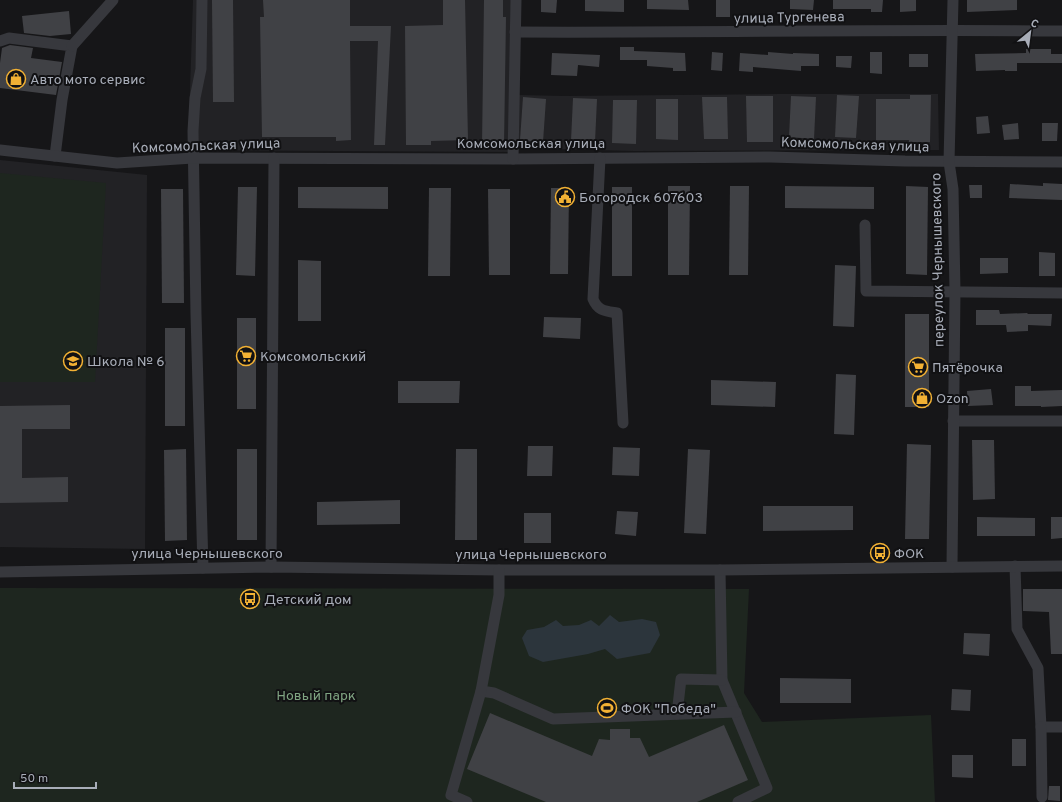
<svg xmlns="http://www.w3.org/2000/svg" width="1062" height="802" font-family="Overpass,sans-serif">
  <rect width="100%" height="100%" fill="#161618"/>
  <g fill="#222225">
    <path d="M193,0H511L509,152L188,150Z"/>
    <path d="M779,94H938L939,150L634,151L517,148L519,95L564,96Z"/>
    <path d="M0,160L147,175L145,549L0,547Z"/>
  </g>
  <g fill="#1e261f">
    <path d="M0,173L106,183L95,382H0Z"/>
    <path d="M0,588L749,589L744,693L762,722L931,715L935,802H0Z"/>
  </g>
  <path fill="#2c353c" d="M610,615L619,622L642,619L656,622L660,635L650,653L617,659L605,649L588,654L543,662L529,656L522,638L527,630L544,627L556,620L563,626L579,625L591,620L599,626Z"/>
  <g fill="#404145">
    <path d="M212,0H233L234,102H213Z"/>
    <path d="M263,0H350V26H391L385,145H374L378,41H350L351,140L336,141V137H262L260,17H264Z"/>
    <path d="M443,0H465L468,140L431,141V145H406L405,26L443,25Z"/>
    <path d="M484,0H503V17H506L504,145H482Z"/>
    <path d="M541,0H557L556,13L541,12Z"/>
    <path d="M585,0H624V12L585,11Z"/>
    <path d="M647,0H688L689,10L647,9Z"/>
    <rect x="716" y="0" width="14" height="17"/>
    <path d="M790,0H814L813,10L790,9Z"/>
    <path d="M833,0H883L882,12H871V9H833Z"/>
    <path d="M900,0H916V11L900,12Z"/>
    <path d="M967,0H1017V10L967,12Z"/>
    <path d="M69,11L71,34L50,36L24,33L22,16Z"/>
    <path d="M10,45L33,48L31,58L62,62L56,95L0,88V63L2,48Z"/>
    <path d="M620,47H634V51L685,53L686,71H673V68L647,66V60H620Z"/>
    <path d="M1026,49H1051V54H1062V63H1017V71H1005V70L976,71L975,54L1026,53Z"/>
    <path d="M712,52L723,53L722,71L711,70Z"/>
    <path d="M768,52L793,54V53L819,54V66H801V71L753,67V72L739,71L740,53L768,55Z"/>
    <path d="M870,52H882V74L870,73Z"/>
    <path d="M552,53L600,55L599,67L578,65L577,76L551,75Z"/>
    <rect x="909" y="54" width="19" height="13"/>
    <path d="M836,56H852L851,68L836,67Z"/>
    <path d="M837,95L859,96L856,138L835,137Z"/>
    <path d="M910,95H931L930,142H909V140H876V99H910Z"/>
    <path d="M746,96H773V142H747Z"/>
    <path d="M791,96L816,97L814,139L789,137Z"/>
    <path d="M523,97L546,99L543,142L520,140Z"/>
    <path d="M702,97H727L728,139H704Z"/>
    <path d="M573,98L597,99L595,142L571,141Z"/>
    <path d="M656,99H678V140L656,139Z"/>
    <path d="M613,100H637L636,144L612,143Z"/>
    <path d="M988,116L990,133L977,134L976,117Z"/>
    <path d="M1018,123L1019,139L1004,140L1002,125Z"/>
    <path d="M1042,123H1058L1057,141H1042Z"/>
    <path d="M1043,183L1062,184V200L1009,198L1010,184L1043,186Z"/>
    <path d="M969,185H982V198H970Z"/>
    <path d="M668,186H690L689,275H668Z"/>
    <path d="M730,186H749L748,275H729Z"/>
    <path d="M785,186L874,187V209L785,208Z"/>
    <path d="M906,186L928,187L927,275L906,274Z"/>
    <path d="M238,187H257L255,276L236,275Z"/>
    <path d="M298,187H388V209L298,208Z"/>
    <rect x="612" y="187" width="20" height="89"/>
    <path d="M429,188H451L450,276H428Z"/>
    <path d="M551,188H569L568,274H550Z"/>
    <path d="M161,189H183L184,303H162Z"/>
    <path d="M488,189H510V275H489Z"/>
    <path d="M1039,252L1055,253V276H1039Z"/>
    <path d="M980,258H1008V273L980,274Z"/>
    <path d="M298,260L321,261V321H298Z"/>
    <path d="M835,265L856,266L854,327L833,326Z"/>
    <path d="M976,310H999L1000,314L1027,313L1028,314H1052L1051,326L1028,325V331L1007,332L1006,325H976Z"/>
    <rect x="905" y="314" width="24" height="93"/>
    <path d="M544,317L581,318L580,339L543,337Z"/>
    <rect x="237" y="318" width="19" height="91"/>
    <rect x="165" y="328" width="20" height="98"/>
    <path d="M836,374L856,375L854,435L834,434Z"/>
    <path d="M711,380L776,382L775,407L711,405Z"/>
    <path d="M398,381H460L459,403H398Z"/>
    <path d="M1015,386H1031V391L1062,390V406L1041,407V406H1015Z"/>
    <path d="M991,389L993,405L968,406L967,391Z"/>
    <path d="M70,405V429H22V478L68,477V502L0,503V406Z"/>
    <path d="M972,440H994L995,499L973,500Z"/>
    <path d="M907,444L931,445L929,539H905Z"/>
    <path d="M528,446H553L552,476H527Z"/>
    <path d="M613,447L640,448L639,476L612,475Z"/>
    <path d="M186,449L187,540L165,541L164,450Z"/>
    <rect x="237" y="449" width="20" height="91"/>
    <path d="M456,449H477V540H455Z"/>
    <path d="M688,449L710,450L706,534L684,533Z"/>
    <path d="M400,500V524L317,525V502Z"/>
    <path d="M763,506H853V530L763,531Z"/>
    <path d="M617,511L638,512L636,536L615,534Z"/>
    <rect x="524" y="513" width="27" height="30"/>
    <path d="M977,517L1035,518V536H977Z"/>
    <path d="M1051,517H1062V538L1051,539Z"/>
    <path d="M1023,589H1062V654H1051L1049,612L1023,611Z"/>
    <path d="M964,633L990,634L989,656L963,654Z"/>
    <path d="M780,678L851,679V703H780Z"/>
    <path d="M952,689L971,690L970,711L951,710Z"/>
    <path d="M490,713L592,756L599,739L610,740V729H630V738H640L649,757L724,725L748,780L697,802H546L467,769Z"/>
    <rect x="1012" y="739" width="14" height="27"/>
    <path d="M952,755H973V778L952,777Z"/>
    <path d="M1049,786H1060V801L1048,800Z"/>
  </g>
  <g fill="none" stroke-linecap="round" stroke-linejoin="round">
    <g stroke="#37383d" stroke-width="11">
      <path d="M202,0L201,69L195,98L193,131L196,314L203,568"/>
      <path d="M515,32C698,33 880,29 1062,31"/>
      <path d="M0,41L9,38L72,46L62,100L55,156"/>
      <path d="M72,46L113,0"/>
      <path d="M0,150L117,163L193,158L513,159L770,157L905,161L1062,162"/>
      <path d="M600,158L593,299C598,311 605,311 617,313L623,423"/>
      <path d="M513,159L516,0"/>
      <path d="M865,225L866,291L1062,293"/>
      <path d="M953,421H1062"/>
      <path d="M1015,566L1017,629L1038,668L1041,727H1062"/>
      <path d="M271,567L274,158"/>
      <path d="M952,567L955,291L953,189L949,162L953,0"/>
      <path d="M720,570L722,680L767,788L738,802"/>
      <path d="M0,572L271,567L499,570H720L1062,566"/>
      <path d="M481,691L494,693L553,719L736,712"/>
      <path d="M677,714L681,679L722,680"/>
      <path d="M1041,727L1042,797"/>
      <path d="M467,802L451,795L481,691L499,595V570"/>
    </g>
  </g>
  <defs>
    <symbol id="shop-ring" viewBox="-11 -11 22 22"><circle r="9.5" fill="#111113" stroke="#f2b134" stroke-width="1.5"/><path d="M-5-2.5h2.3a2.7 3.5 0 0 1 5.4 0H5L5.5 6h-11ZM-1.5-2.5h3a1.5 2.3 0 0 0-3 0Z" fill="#f2b134"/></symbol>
    <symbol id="civic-ring" viewBox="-11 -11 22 22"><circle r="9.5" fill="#111113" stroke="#f2b134" stroke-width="1.5"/><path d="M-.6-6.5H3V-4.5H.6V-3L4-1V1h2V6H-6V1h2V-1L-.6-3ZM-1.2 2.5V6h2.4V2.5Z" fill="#f2b134"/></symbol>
    <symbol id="supermarket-ring" viewBox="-11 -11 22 22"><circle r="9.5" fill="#111113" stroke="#f2b134" stroke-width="1.5"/><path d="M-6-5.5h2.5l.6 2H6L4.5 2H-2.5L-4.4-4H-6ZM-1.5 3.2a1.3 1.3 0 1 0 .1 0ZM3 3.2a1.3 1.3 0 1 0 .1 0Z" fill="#f2b134"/></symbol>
    <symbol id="school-ring" viewBox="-11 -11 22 22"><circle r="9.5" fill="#111113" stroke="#f2b134" stroke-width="1.5"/><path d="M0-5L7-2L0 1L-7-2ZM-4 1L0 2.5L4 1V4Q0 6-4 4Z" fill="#f2b134"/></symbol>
    <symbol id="bus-ring" viewBox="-11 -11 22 22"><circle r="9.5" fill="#111113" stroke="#f2b134" stroke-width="1.5"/><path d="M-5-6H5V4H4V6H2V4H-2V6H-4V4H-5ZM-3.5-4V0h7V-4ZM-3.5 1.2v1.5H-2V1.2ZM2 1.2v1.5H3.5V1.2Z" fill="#f2b134"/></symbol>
    <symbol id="stadium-ring" viewBox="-11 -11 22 22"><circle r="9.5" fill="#111113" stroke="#f2b134" stroke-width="1.5"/><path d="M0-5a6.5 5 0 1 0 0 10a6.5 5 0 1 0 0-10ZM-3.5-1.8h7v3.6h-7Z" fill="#f2b134"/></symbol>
  </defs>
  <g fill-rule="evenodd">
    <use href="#shop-ring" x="5" y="68" width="22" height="22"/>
    <use href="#civic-ring" x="554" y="186" width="22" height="22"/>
    <use href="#supermarket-ring" x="235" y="345" width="22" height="22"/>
    <use href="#school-ring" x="62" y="350" width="22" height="22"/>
    <use href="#supermarket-ring" x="907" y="356" width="22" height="22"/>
    <use href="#shop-ring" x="911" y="387" width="22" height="22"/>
    <use href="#bus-ring" x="869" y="542" width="22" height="22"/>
    <use href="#bus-ring" x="239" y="588" width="22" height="22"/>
    <use href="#stadium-ring" x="596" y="697" width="22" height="22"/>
  </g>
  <g text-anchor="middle" stroke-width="4" stroke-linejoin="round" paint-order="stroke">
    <g font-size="14" fill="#a8adb8" stroke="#111113">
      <text transform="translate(789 17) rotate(-1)" y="5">улица Тургенева</text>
      <text x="531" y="148">Комсомольская улица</text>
      <text transform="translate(855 144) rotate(2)" y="5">Комсомольская улица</text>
      <text transform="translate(206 145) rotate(-2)" y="5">Комсомольская улица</text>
      <text transform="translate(937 260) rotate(-91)" y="5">переулок Чернышевского</text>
      <text x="207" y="558">улица Чернышевского</text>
      <text x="531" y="559">улица Чернышевского</text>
    </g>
    <g font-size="14" fill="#a8adb8" stroke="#111113" text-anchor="start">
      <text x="30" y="84">Авто мото сервис</text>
      <text x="579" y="202">Богородск 607603</text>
      <text x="260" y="361">Комсомольский</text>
      <text x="87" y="366">Школа № 6</text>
      <text x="932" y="372">Пятёрочка</text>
      <text x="936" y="403">Ozon</text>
      <text x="894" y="558">ФОК</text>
      <text x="264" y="604">Детский дом</text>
      <text x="621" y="713">ФОК "Победа"</text>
    </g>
    <g font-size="14" fill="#7fa381" stroke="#111113">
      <text x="316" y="700">Новый парк</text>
    </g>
  </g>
  <g transform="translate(1030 32) rotate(29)" stroke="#111113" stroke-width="3" paint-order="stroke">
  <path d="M0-3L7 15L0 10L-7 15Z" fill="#a8adb8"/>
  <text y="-6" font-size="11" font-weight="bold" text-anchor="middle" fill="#a8adb8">С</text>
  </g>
  <path d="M14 782v6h82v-6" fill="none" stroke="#a8adb8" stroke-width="2"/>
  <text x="20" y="782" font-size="12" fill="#a8adb8" stroke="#111113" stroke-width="3" paint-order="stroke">50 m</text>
</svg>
